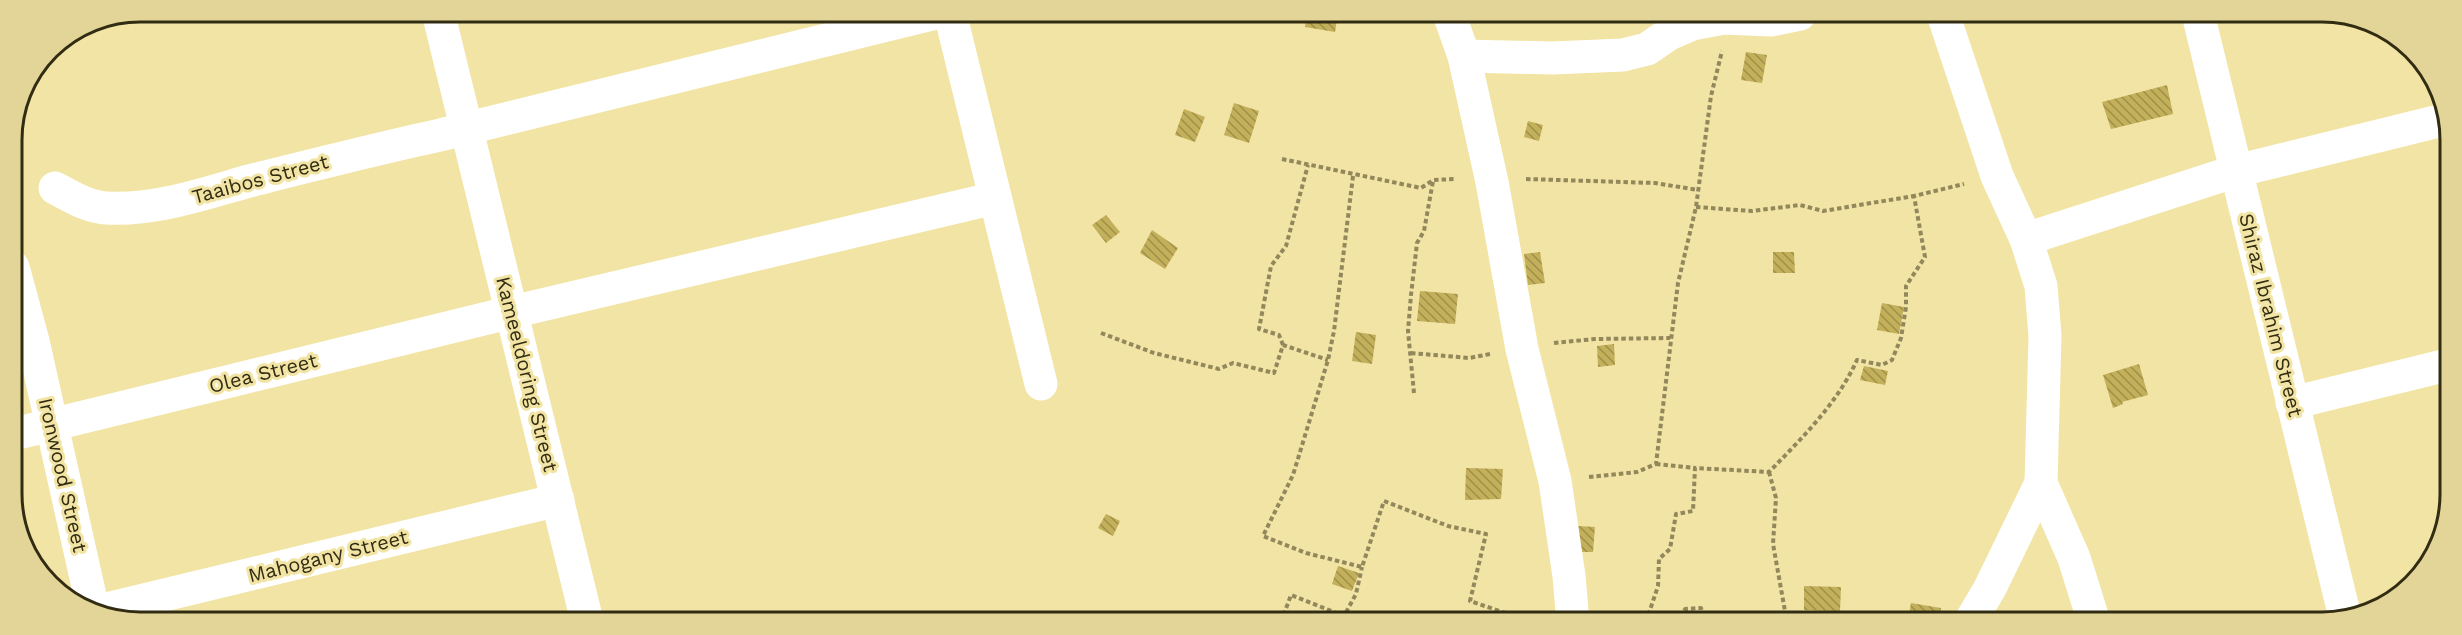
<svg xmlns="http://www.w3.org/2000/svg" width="2462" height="635" font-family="'Work Sans',sans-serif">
  <defs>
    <pattern id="building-back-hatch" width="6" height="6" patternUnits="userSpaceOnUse" patternTransform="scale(1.5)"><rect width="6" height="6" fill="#c3b05a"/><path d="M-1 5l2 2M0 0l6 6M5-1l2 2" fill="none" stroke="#9f8f49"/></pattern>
  </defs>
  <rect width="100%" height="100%" fill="#f2e4a4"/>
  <g fill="url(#building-back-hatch)">
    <path d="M1307,13H1338L1335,32L1305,27Z"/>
    <path d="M1746,52L1767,55L1762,83L1741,80Z"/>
    <path d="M2167,85L2173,114L2111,129L2102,102Z"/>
    <path d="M1234,103L1259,111L1249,143L1224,135Z"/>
    <path d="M1184,109L1205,117L1195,142L1175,135Z"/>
    <path d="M1528,121L1543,125L1539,141L1524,137Z"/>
    <path d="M1106,215L1120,232L1106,243L1092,225Z"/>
    <path d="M1152,230L1178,248L1165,269L1140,253Z"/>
    <path d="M1540,252L1545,283L1528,285L1524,254Z"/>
    <path d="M1773,252H1794L1795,273H1773Z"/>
    <path d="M1420,291L1458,294L1455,324L1417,321Z"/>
    <path d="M1882,303L1904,307L1899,334L1877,330Z"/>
    <path d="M1356,332L1376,335L1372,364L1352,361Z"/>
    <path d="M1614,344L1615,365L1598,367L1597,346Z"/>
    <path d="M2139,364L2148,395L2122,402L2123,404L2113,408L2103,375Z"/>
    <path d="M1864,366L1888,371L1885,385L1860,380Z"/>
    <path d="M1466,468L1503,469L1501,499L1465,500Z"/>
    <path d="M1106,514L1120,521L1113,536L1098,528Z"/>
    <path d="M1578,526L1595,527L1593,552H1576Z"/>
    <path d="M1338,566L1359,573L1352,591L1332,584Z"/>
    <path d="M1804,586L1841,587L1840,611L1804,610Z"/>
    <path d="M1911,603L1941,608L1939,622L1908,620Z"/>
    <path d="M1751,618L1752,622H1734V620Z"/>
    <path d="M1773,618V622H1756V619Z"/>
  </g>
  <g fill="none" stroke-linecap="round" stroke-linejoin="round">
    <g stroke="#92885b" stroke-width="4" stroke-dasharray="4.5 3" stroke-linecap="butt">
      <path d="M1282,159L1421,188L1433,180L1455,179"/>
      <path d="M1353,176L1334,331L1328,360L1293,475L1263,536L1306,553L1362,567L1384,501L1448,526L1486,534L1470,601L1532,622"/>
      <path d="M1526,179L1655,183L1698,190"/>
      <path d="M1696,207L1752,211L1800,205L1823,211L1914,196"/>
      <path d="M1101,333L1154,353L1219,369L1233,363L1274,373L1283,345L1328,360"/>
      <path d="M1554,343L1595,339L1670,338"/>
      <path d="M1283,345L1279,335L1259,329L1271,266L1286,246L1308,165"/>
      <path d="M1411,353L1469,358L1490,354"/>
      <path d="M1414,393L1408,331L1411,295L1417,243L1424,231L1433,181"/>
      <path d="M1656,464L1695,468"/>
      <path d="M1769,472L1776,498L1773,544L1785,611L1789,622"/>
      <path d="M1589,477L1637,472L1656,464L1678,283L1696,207L1711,96L1722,51"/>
      <path d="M1281,622L1291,595L1344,616L1356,594L1362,567"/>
      <path d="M1646,622L1658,586L1659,559L1670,549L1676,514L1693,511L1695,468L1769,472C1802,438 1837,404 1857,360L1882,365L1892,360L1901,338L1906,307V286L1925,257L1914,196L1964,184"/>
      <path d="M1678,622H1681L1685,609L1701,608L1704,622"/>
    </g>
    <g stroke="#fff" stroke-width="33">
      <path d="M438,12L587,621"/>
      <path d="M950,13L1041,384"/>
      <path d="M1449,14L1464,56L1492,182L1522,349L1555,481L1569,576L1573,622"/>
      <path d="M1943,14L1997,176L2026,239L2041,286L2045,336L2041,483L2074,558L2094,622"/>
      <path d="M2198,14L2345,617"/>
      <path d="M1464,56L1552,58L1623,55L1647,49L1669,34L1692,24L1724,18L1771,20L1800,14"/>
      <path d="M55,188C70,196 88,207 106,208C154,211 203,194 249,181C313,165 376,149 440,135L936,13"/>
      <path d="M2026,239L2236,171L2447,119"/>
      <path d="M13,267L33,341L93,609"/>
      <path d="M2292,403L2447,365"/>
      <path d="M14,434L512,312L995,198"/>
      <path d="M98,611L558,500"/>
      <path d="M1970,622L1990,588L2041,483"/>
    </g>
  </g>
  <g text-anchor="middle" stroke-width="6" stroke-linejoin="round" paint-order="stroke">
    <g font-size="20" fill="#312c12" stroke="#f2e4a4">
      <text transform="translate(260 179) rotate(-15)" y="7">Taaibos Street</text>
      <text transform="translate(2271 315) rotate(76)" y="7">Shiraz Ibrahim Street</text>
      <text transform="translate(263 373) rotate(-14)" y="7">Olea Street</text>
      <text transform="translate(527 374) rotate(76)" y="7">Kameeldoring Street</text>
      <text transform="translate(63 475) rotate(77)" y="7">Ironwood Street</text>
      <text transform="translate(328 556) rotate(-14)" y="7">Mahogany Street</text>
    </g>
  </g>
  <path d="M0 0H2462V635H0ZM140 22H2322A118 118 0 0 1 2440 140V494A118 118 0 0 1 2322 612H140A118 118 0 0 1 22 494V140A118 118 0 0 1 140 22Z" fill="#e3d598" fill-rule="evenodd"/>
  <path fill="none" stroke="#312c12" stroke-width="3" d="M140 22H2322A118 118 0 0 1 2440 140V494A118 118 0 0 1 2322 612H140A118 118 0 0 1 22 494V140A118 118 0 0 1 140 22Z"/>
</svg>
